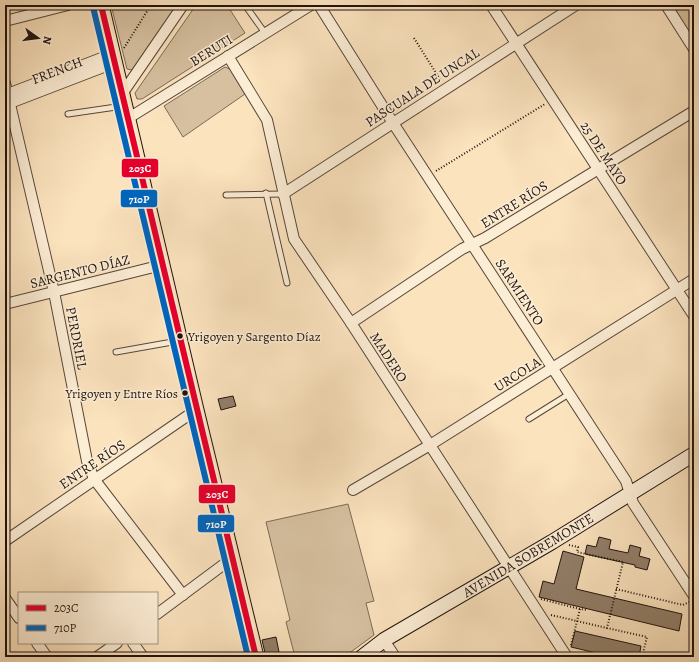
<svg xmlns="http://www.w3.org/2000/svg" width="699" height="662" font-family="Alegreya,serif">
  <rect width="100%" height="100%" fill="#fbe3be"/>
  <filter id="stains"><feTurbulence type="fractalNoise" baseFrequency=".005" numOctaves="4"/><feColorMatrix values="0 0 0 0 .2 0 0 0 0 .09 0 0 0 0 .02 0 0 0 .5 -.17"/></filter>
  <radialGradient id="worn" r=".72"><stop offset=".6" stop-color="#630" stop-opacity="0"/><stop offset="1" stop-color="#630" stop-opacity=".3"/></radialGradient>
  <g fill="#d6c0a0" stroke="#7b6a57">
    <path d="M111,5H177L132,70L127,69Z"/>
    <path d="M196,5H227L245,33L142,99H137L135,93Z"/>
    <path d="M672,5H694V40Z"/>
    <path d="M225,67L230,69L245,94L183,137L164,106Z"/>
    <path d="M348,504L374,601L366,603L374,635L344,657H295L286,622L290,620L266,522Z"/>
  </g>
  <g fill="#927f6a" stroke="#20130e">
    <path d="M233,396L236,406L221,410L218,399Z"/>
    <path d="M599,537L611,540L609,549L628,553L630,545L641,548L639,556L650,559L647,570L635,567V565L585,554L587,545L596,547Z"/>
    <path d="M563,551L584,557L576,589L682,614L679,631L539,597L543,581L554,584Z"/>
    <path d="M575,631L641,646L639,657H613L571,647Z"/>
    <path d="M276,637L280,657H266L262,640Z"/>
  </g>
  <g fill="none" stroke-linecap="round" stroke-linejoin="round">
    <defs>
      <g id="service">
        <path d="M245,5L265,33"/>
        <path d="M68,114L123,106"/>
        <path d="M266,193L287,283"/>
        <path d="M226,195L283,194"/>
        <path d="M116,352L178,341"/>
        <path d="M529,419L569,394"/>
      </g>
      <g id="minor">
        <path d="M319,5L393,123L626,481L633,503L694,596"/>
        <path d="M491,5L694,316"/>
        <path d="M666,5L694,49"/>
        <path d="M5,21L68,5"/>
        <path d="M228,56L267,120L294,239L351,323L567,657"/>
        <path d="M5,83L54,292L87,461L94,479L183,595"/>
        <path d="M122,94L183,5"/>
        <path d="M5,95L112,54"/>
        <path d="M10,103L114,63"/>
        <path d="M127,119L311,5"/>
        <path d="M283,194L576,5"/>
        <path d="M5,304L162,265"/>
        <path d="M351,323L462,249L485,238L694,111"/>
        <path d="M353,490L430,445L694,279"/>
        <path d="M5,541L196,410"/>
        <path d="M5,598L19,618"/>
        <path d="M157,614L231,559"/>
        <path d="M384,640L395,657"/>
        <path d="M37,643L47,657"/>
        <path d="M133,643L143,657"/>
        <path d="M97,657L117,643"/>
      </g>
      <path id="secondary" d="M362,657L384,640L552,542L694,454"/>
      <path id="primary" d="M101,5L196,410L256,657"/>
    </defs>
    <use href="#service" stroke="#57473a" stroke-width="7"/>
    <use href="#minor" stroke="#57473a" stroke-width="12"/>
    <use href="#secondary" stroke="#20130e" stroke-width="16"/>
    <use href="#primary" stroke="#20130e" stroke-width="17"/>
    <g stroke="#20130e" stroke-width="2" stroke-dasharray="1 2" stroke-linecap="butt">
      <path d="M414,38L441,81"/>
      <path d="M124,48L151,5"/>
      <path d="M436,171L545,104"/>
      <path d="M569,545L578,547L577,552L623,562L607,628L647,637L642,657"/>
      <path d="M616,589L683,605L689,602"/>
      <path d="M541,599L580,609"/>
      <path d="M551,615L607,628"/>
      <path d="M571,645L580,609L587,610"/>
    </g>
    <use href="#service" stroke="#fcedd5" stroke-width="5"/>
    <use href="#minor" stroke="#fcedd5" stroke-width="10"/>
    <use href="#secondary" stroke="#fcedd5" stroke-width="14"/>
    <use href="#primary" stroke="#fbe3be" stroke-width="15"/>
    <defs>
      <path id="bus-1" d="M101,5L256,657"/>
      <path id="bus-2" d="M93,7L248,657"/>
    </defs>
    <use href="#bus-1" stroke="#fcedd5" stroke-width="9"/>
    <use href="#bus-2" stroke="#fcedd5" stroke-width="9"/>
    <use href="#bus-1" stroke="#e4002b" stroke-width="6"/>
    <use href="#bus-2" stroke="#0065bd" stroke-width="6"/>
  </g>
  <g fill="#20130e" stroke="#fcedd5" stroke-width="1.5">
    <circle cx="180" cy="336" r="3.5"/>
    <circle cx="185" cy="393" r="3.5"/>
  </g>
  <g text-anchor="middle" stroke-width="3" stroke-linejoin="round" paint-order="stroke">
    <g font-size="13" fill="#20130e" stroke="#fcedd5" text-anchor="start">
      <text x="188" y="341">Yrigoyen y Sargento Díaz</text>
      <text x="178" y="398" text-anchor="end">Yrigoyen y Entre Ríos</text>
    </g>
    <g font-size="14" fill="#20130e" stroke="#fcedd5">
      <text transform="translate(211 50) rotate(-32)" y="5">BERUTI</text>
      <text transform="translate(57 70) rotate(-21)" y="5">FRENCH</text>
      <text transform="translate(422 87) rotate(-33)" y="5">PASCUALA DE UNCAL</text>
      <text transform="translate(604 153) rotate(57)" y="5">25 DE MAYO</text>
      <text transform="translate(514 204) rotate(-32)" y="5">ENTRE RÍOS</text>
      <text transform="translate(80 271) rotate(-14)" y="5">SARGENTO DÍAZ</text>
      <text transform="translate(520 292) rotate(57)" y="5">SARMIENTO</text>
      <text transform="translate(77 338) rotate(79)" y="5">PERDRIEL</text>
      <text transform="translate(389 357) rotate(57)" y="5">MADERO</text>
      <text transform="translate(517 374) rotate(-32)" y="5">URCOLA</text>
      <text transform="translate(92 464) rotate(-34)" y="5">ENTRE RÍOS</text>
      <text transform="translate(528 555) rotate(-31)" y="5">AVENIDA SOBREMONTE</text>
    </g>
  </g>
  <g stroke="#fcedd5" stroke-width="1.5">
    <rect x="121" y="158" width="38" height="20" rx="4" fill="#e4002b"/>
    <rect x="120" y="189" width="38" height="19" rx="4" fill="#0065bd"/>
    <rect x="198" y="484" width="38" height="20" rx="4" fill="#e4002b"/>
    <rect x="197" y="514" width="38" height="19" rx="4" fill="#0065bd"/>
  </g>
  <g font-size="11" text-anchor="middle" font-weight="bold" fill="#fff">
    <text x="140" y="172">203C</text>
    <text x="139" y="203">710P</text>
    <text x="217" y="498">203C</text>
    <text x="216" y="528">710P</text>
  </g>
  <rect width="699" height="662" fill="none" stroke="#fbe3be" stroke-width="20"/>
  <rect x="6" y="6" width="687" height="650" fill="none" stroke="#20130e" stroke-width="2"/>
  <rect x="10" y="10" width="679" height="642" fill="none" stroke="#20130e"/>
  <rect x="18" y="592" width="140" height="52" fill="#fcedd5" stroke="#a49685"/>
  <rect x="26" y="605" width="20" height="6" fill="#e4002b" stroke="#a49685"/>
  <text x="54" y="612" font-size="12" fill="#20130e">203C</text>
  <rect x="26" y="625" width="20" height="6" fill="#0065bd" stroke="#a49685"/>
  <text x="54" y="632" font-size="12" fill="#20130e">710P</text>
  <g transform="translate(38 38) rotate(104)" stroke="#fcedd5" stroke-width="3" paint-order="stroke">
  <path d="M0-3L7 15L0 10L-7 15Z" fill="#20130e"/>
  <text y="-6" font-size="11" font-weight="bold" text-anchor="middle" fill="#20130e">N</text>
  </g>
  <rect width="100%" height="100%" filter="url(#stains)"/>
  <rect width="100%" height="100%" fill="url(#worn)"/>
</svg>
